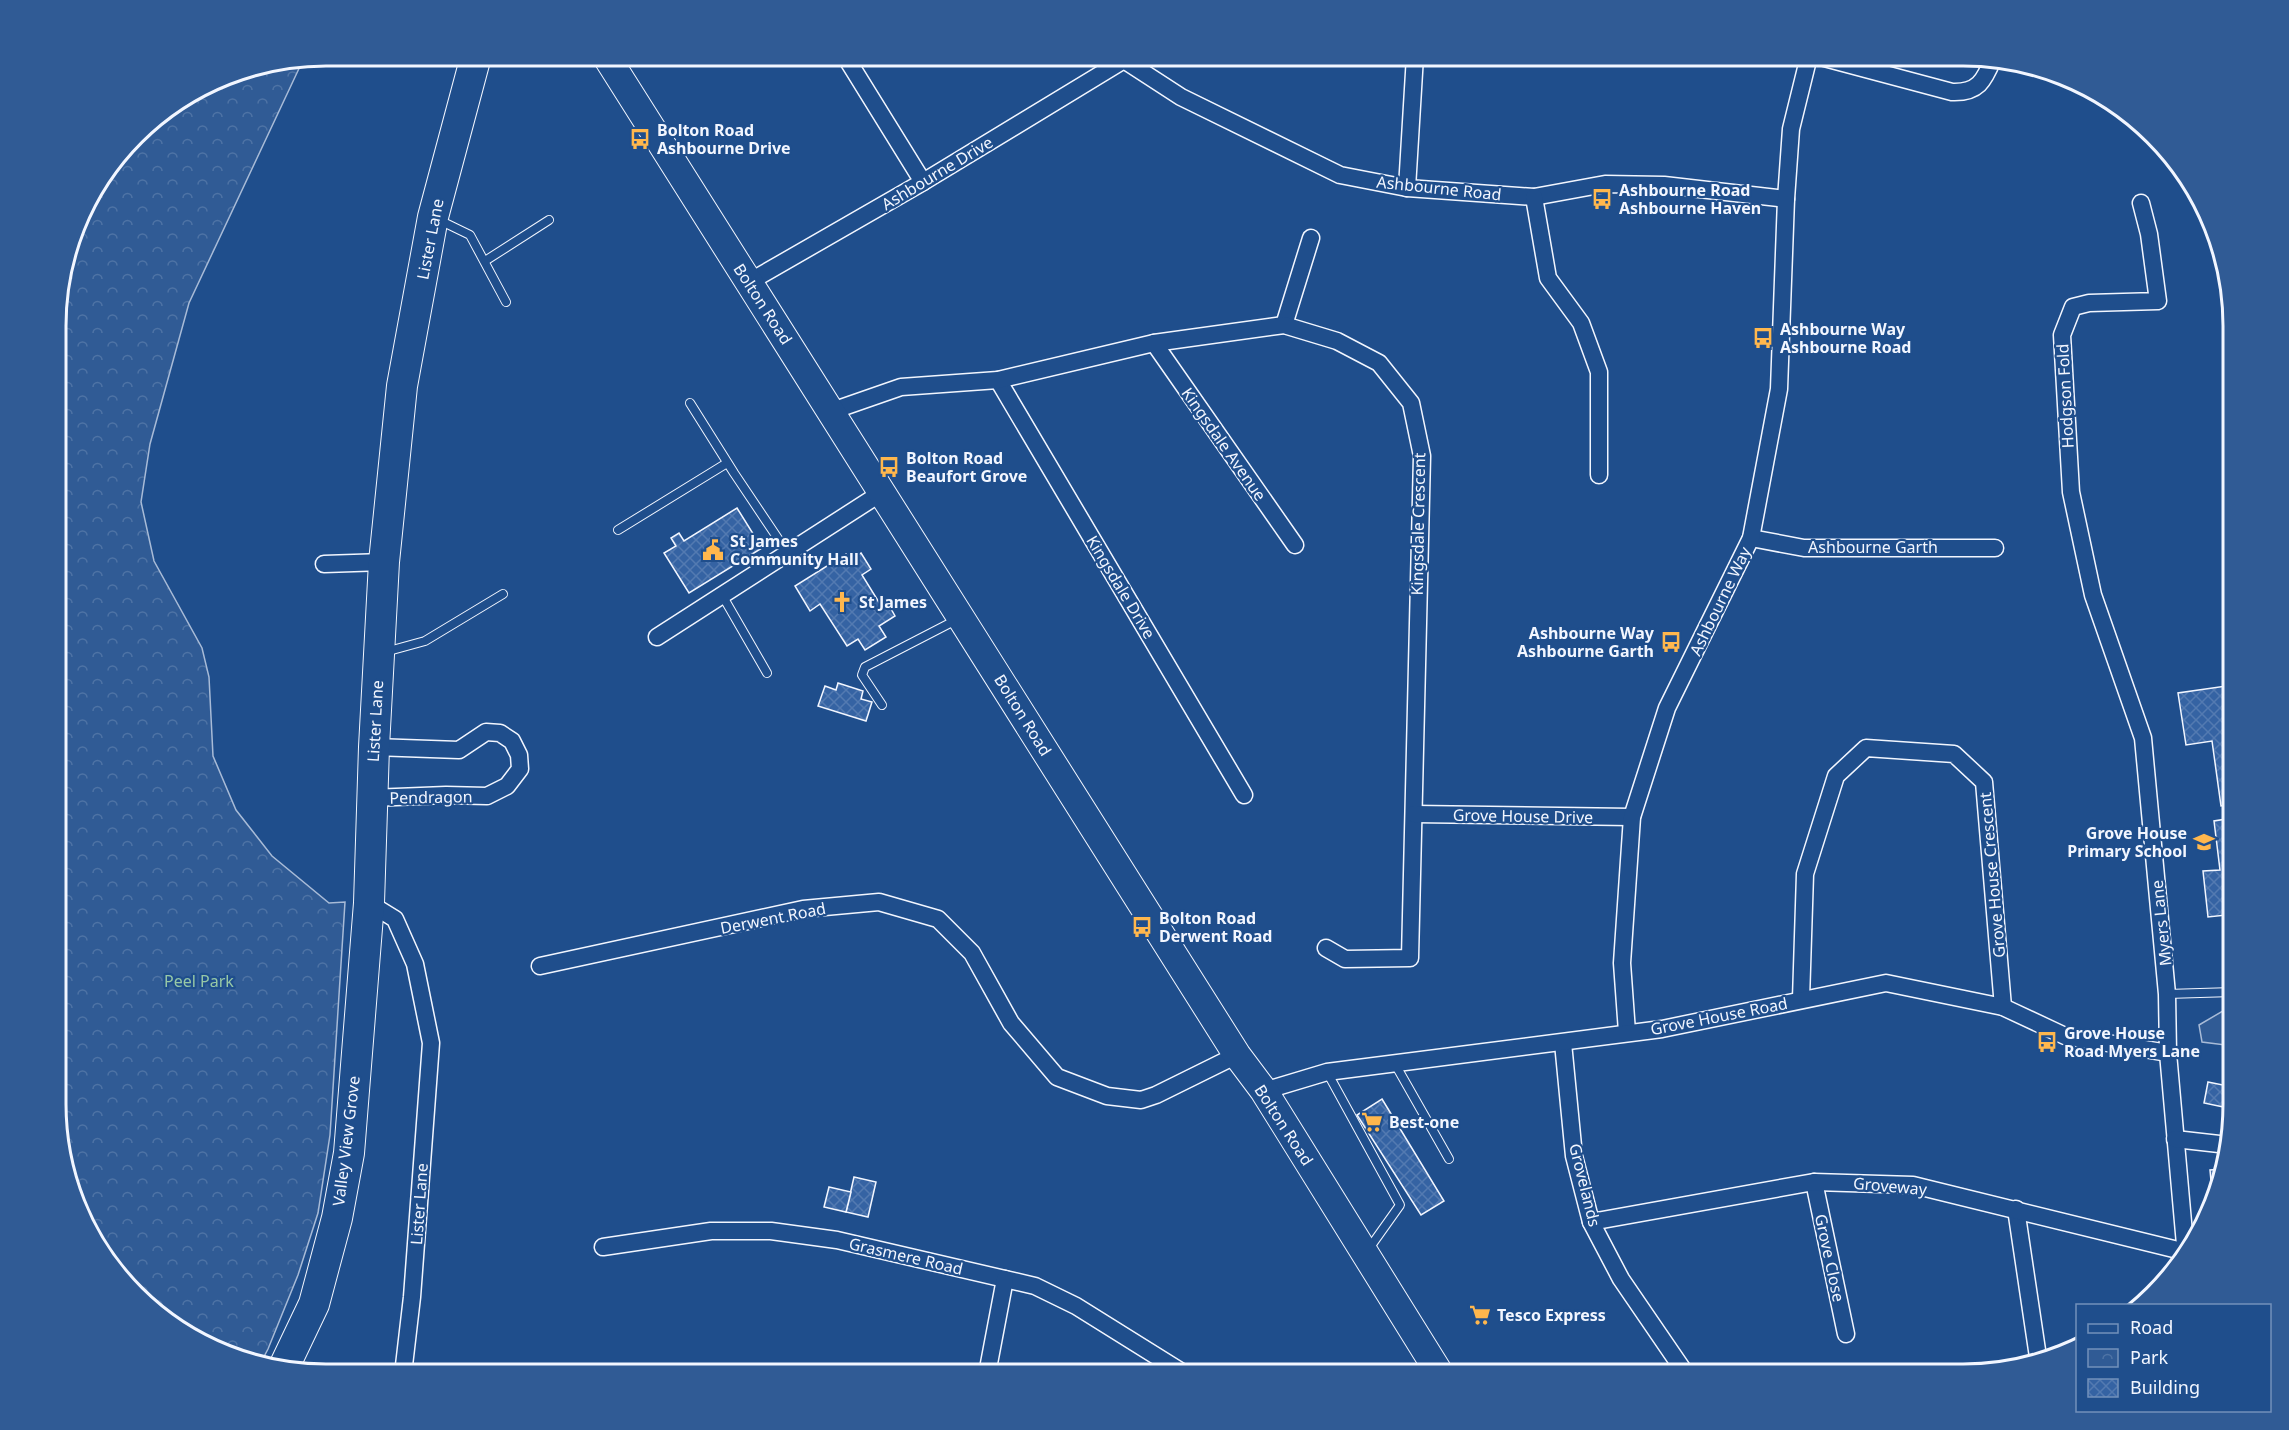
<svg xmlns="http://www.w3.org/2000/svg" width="2289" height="1430" font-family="'Noto Sans',sans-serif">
  <defs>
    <pattern id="park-crowns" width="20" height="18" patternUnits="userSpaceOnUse" patternTransform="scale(1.5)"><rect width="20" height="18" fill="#305b95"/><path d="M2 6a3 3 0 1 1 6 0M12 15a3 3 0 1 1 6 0" fill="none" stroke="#4e73a5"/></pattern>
    <pattern id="building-cross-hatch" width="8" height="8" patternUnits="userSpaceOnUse" patternTransform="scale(1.5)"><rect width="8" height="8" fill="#3563a3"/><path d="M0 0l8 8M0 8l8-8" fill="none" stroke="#537ab1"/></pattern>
  </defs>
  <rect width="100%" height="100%" fill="#1f4e8c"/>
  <path fill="#305b95" stroke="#a8bbd7" stroke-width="1.5" d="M2233,1005V1046L2202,1042L2199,1025Z"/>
  <path fill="url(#park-crowns)" stroke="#a8bbd7" stroke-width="1.5" d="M303,60L189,303L150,444L141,502L154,561L202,648L209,677L213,756L236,810L272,856L329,903L345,902L330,1135L318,1213L298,1275L268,1349L259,1366L176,1329L101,1254L58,1139V291L84,206L147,123L223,76Z"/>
  <g fill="url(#building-cross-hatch)" stroke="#f2f6ff" stroke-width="1.5">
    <path d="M737,508L762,548L689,593L664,553L676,546L671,538L679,533L684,541Z"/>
    <path d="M861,553L871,569L862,575L880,604L886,600L895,616L879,626L886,637L865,650L858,639L847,646L820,604L810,611L795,586L846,554L850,561Z"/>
    <path d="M838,683L863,691L861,699L872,702L866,721L818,706L825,686L836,690Z"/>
    <path d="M2233,685V804L2221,806L2212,741L2186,745L2178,693Z"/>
    <path d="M2233,818V974L2226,915L2208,917L2203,871L2220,870L2214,821Z"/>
    <path d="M2208,1082L2233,1087V1109L2204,1103Z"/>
    <path d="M1382,1099L1444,1201L1421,1215L1357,1115Z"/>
    <path d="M2224,1169L2219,1191L2213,1203L2210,1170Z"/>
    <path d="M854,1177L876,1182L868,1217L846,1212Z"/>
    <path d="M829,1187L851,1192L846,1212L824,1207Z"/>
  </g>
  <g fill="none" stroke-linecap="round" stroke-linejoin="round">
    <defs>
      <g id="lane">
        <path d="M437,219L470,235L506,302"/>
        <path d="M485,261L549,220"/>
        <path d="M690,403L734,473L787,552"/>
        <path d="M618,530L727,463"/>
        <path d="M722,595L767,673"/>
        <path d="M385,652L425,641L503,594"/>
        <path d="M882,705L862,675L865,667L958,619"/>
        <path d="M2167,994L2233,992"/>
        <path d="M1395,1064L1449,1159"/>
        <path d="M1327,1072L1400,1205L1368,1250"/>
      </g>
      <g id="street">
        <path d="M845,56L923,182"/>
        <path d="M1121,56L1124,60L1181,97L1340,175L1407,188L1534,197L1605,184L1664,185L1786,199"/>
        <path d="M1817,56L1952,92C1978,93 1984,81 1993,59"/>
        <path d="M1407,188L1415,56"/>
        <path d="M1534,197L1548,278L1581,323L1599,372V475"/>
        <path d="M2141,203L2149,234L2158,301L2089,303L2073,307L2062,335L2071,492L2093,595L2143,738L2167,994L2168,1053L2186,1256"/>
        <path d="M749,282L923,182L1124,60"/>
        <path d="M1284,325L1311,238"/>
        <path d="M1154,343L1295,545"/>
        <path d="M998,380L1244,795"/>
        <path d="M832,411L901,387L998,380L1154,343L1284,325L1337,341L1379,363L1411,403L1422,456L1410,958L1345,959L1326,948"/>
        <path d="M1751,538L1804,548H1995"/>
        <path d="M324,564L384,562"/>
        <path d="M657,637L881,493"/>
        <path d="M371,798L446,795L487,796L507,786L520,769L519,755L512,741L500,733L486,732L459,750L374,747"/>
        <path d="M1414,814L1632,817"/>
        <path d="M369,903L395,919L415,964L431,1043L412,1297L403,1374"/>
        <path d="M540,966L803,909L879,902L938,919L972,953L1011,1023L1057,1077L1107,1096L1141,1100L1156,1095L1237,1055"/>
        <path d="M1801,999L1805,874L1836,776L1866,748L1954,754L1984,782L2003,1007"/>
        <path d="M1627,1032L1622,963L1632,817L1667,708L1751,538L1779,389L1786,199L1791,129L1809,56"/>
        <path d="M1563,1043L1574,1156L1591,1222L1621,1279L1686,1374"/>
        <path d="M1264,1091L1327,1072L1662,1029L1886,983L2003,1007L2065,1036L2168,1053"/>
        <path d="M2175,1139L2228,1145"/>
        <path d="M1814,1182L1846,1334"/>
        <path d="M2016,1209L2038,1357"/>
        <path d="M1591,1222L1814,1182L1913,1185L2186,1252"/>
        <path d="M603,1247L711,1231H771L837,1240L1035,1286L1076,1306L1185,1374"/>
        <path d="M987,1374L1005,1279"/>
      </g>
      <path id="primary" d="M606,56L1237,1055L1264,1091L1440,1374"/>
      <path id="highway" d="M283,1369L314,1304L337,1218L349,1153L369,903L374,747L384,562L402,386L433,217L476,56"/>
    </defs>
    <use href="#lane" stroke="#f2f6ff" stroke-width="10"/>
    <use href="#street" stroke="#f2f6ff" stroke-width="19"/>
    <use href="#primary" stroke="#f2f6ff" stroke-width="29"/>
    <use href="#highway" stroke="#f2f6ff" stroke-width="32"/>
    <use href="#lane" stroke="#1f4e8c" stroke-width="8"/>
    <use href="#street" stroke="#1f4e8c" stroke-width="16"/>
    <use href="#primary" stroke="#1f4e8c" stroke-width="27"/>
    <use href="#highway" stroke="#1f4e8c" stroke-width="30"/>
  </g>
  <defs>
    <symbol id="bus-bare" viewBox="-9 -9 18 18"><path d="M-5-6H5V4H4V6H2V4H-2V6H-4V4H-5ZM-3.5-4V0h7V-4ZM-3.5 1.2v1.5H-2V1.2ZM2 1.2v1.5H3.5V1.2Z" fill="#ffb74d" stroke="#1f4e8c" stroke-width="2.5" paint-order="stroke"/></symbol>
    <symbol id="civic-bare" viewBox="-9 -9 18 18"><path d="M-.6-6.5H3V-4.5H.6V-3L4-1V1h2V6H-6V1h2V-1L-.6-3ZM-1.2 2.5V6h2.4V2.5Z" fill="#ffb74d" stroke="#1f4e8c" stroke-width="2.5" paint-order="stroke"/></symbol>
    <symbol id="church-bare" viewBox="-9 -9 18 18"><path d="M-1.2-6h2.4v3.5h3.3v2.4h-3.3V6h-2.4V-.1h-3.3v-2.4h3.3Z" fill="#ffb74d" stroke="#1f4e8c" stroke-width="2.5" paint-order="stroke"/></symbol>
    <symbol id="school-bare" viewBox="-9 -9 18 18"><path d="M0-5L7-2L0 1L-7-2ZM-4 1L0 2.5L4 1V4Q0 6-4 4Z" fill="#ffb74d" stroke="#1f4e8c" stroke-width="2.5" paint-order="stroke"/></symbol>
    <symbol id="supermarket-bare" viewBox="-9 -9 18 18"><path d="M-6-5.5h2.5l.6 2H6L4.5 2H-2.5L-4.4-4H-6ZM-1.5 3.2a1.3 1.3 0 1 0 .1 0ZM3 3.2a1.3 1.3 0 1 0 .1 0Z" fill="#ffb74d" stroke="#1f4e8c" stroke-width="2.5" paint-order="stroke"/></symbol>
  </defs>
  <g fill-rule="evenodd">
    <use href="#bus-bare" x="625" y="124" width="30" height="30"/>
    <use href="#bus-bare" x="1587" y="184" width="30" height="30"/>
    <use href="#bus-bare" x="1748" y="323" width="30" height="30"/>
    <use href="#bus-bare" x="874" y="452" width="30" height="30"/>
    <use href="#civic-bare" x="698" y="535" width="30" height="30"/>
    <use href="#church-bare" x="827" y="587" width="30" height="30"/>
    <use href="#bus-bare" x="1656" y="627" width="30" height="30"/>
    <use href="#school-bare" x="2189" y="827" width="30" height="30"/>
    <use href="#bus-bare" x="1127" y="912" width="30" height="30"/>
    <use href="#bus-bare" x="2032" y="1027" width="30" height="30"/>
    <use href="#supermarket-bare" x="1357" y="1107" width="30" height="30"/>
    <use href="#supermarket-bare" x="1465" y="1300" width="30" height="30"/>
  </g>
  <g text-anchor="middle" stroke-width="4.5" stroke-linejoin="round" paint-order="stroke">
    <g font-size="16" font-weight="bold" fill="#f2f6ff" stroke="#1f4e8c" text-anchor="start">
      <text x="657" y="136">Bolton Road<tspan x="657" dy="18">Ashbourne Drive</tspan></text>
      <text x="1619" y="196">Ashbourne Road<tspan x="1619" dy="18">Ashbourne Haven</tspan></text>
      <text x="1780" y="335">Ashbourne Way<tspan x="1780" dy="18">Ashbourne Road</tspan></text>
      <text x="906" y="464">Bolton Road<tspan x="906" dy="18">Beaufort Grove</tspan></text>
      <text x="730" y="547">St James<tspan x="730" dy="18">Community Hall</tspan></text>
      <text x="859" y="608">St James</text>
      <text x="1654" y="639" text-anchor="end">Ashbourne Way<tspan x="1654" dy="18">Ashbourne Garth</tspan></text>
      <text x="2187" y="839" text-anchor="end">Grove House<tspan x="2187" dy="18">Primary School</tspan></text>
      <text x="1159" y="924">Bolton Road<tspan x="1159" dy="18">Derwent Road</tspan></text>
      <text x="2064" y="1039">Grove House<tspan x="2064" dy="18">Road Myers Lane</tspan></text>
      <text x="1389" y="1128">Best-one</text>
      <text x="1497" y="1321">Tesco Express</text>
    </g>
    <g font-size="16" fill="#f2f6ff" stroke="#1f4e8c">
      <text transform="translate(937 173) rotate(-31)" y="6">Ashbourne Drive</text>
      <text transform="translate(1439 188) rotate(6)" y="6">Ashbourne Road</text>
      <text transform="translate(430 239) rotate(-79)" y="6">Lister Lane</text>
      <text transform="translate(763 304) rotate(57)" y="6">Bolton Road</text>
      <text transform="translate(2065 396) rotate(-93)" y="6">Hodgson Fold</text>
      <text transform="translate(1224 444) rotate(55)" y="6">Kingsdale Avenue</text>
      <text transform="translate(1418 524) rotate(-89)" y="6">Kingsdale Crescent</text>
      <text x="1873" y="553">Ashbourne Garth</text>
      <text transform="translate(1121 587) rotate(59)" y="6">Kingsdale Drive</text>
      <text transform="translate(1720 601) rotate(-64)" y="6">Ashbourne Way</text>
      <text transform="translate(1023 715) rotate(58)" y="6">Bolton Road</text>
      <text transform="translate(375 721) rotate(-87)" y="6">Lister Lane</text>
      <text transform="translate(431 797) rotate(-1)" y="6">Pendragon</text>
      <text transform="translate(1523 816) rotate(1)" y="6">Grove House Drive</text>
      <text transform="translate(1992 875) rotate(-95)" y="6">Grove House Crescent</text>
      <text transform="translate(773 918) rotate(-11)" y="6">Derwent Road</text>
      <text transform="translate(2161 923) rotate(-96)" y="6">Myers Lane</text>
      <text transform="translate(1719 1016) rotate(-11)" y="6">Grove House Road</text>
      <text transform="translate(1284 1125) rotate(57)" y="6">Bolton Road</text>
      <text transform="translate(346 1141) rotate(-83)" y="6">Valley View Grove</text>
      <text transform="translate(1585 1185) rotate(76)" y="6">Grovelands</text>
      <text transform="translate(1890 1186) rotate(5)" y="6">Groveway</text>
      <text transform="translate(419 1204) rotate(-86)" y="6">Lister Lane</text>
      <text transform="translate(906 1256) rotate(13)" y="6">Grasmere Road</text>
      <text transform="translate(1830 1258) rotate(78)" y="6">Grove Close</text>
    </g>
    <g font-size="16" fill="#97c8a6" stroke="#1f4e8c">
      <text x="199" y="987">Peel Park</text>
    </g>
  </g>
  <path d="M0 0H2289V1430H0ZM326 66H1963A260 260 0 0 1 2223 326V1104A260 260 0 0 1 1963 1364H326A260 260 0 0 1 66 1104V326A260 260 0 0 1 326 66Z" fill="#305b95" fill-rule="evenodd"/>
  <path fill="none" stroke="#f2f6ff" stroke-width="3" d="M326 66H1963A260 260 0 0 1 2223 326V1104A260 260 0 0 1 1963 1364H326A260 260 0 0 1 66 1104V326A260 260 0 0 1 326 66Z"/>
  <rect x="2076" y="1304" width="195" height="108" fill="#1f4e8c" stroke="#7391ba" stroke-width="1.5"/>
  <rect x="2088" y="1324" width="30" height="9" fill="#1f4e8c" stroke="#7391ba" stroke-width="1.5"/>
  <text x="2130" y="1334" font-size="18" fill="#f2f6ff">Road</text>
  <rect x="2088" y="1349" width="30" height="18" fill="url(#park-crowns)" stroke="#7391ba" stroke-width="1.5"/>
  <text x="2130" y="1364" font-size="18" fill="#f2f6ff">Park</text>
  <rect x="2088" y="1379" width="30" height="18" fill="url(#building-cross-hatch)" stroke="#7391ba" stroke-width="1.5"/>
  <text x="2130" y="1394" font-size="18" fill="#f2f6ff">Building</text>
</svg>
